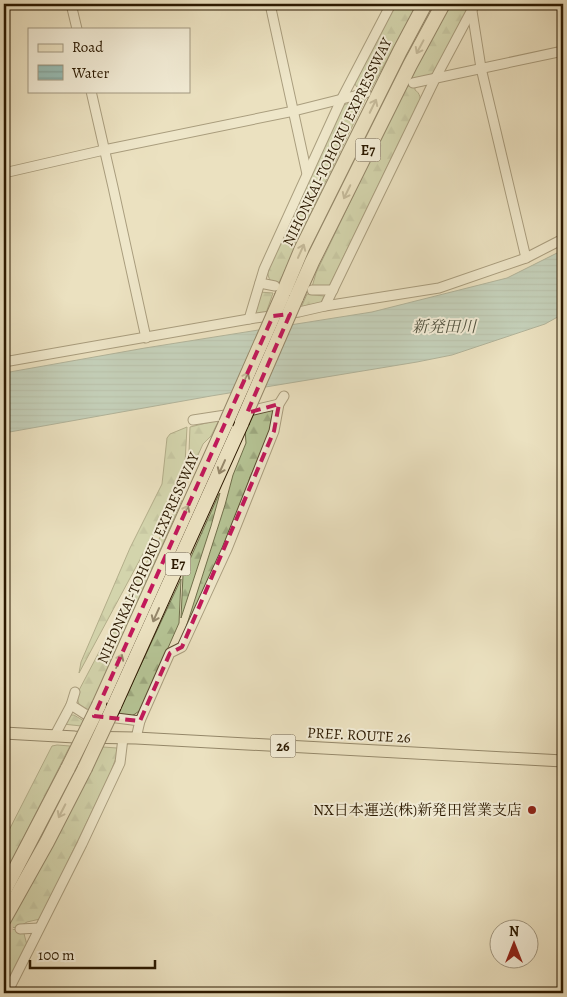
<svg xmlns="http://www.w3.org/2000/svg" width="567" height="997" font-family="Alegreya,'Noto Serif JP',serif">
  <defs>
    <pattern id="forest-firs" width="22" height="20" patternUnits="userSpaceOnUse" patternTransform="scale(1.25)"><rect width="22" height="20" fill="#b5c394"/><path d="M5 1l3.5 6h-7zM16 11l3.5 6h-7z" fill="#9ca77e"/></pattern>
    <pattern id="water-rules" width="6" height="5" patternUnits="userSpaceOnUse" patternTransform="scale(1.25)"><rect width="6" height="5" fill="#98bdb5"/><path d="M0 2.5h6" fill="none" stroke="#83a29a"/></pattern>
  </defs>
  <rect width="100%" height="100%" fill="#ebe1c0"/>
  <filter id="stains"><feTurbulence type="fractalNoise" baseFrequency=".004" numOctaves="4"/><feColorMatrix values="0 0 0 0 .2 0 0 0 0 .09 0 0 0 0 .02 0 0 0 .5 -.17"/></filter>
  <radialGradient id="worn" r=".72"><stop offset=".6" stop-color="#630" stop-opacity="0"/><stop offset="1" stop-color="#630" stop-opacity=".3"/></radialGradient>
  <g fill="url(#forest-firs)" stroke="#706e4a">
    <path d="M395,4H417L370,91L362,93V91L356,86L354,81Z"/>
    <path d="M451,4H472L431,77L408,83Z"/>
    <path d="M415,85V90C420,93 421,99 420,104L402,136L328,289L312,287L316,273L403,92L408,86Z"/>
    <path d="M367,96L318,197L281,279L278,285H273C269,279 267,275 268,268L339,113L344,105L354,101H361Z"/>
    <path d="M259,292L273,293L265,316L254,315Z"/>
    <path d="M307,294L324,296L320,305L300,310Z"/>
    <path d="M271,409L274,412L273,426L259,459L250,477L240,512L182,640L225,505L233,475L246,443L245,429L254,414Z"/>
    <path d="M219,420L211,436L203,444L188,477L190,427Z"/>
    <path d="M187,427L184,481L172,500L79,673L81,662L130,548L162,484L167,438L170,434Z"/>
    <path d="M220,493L211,526L181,618L183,575L219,494Z"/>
    <path d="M182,500L89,712L80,708L78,701L77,694L136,582L179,502Z"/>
    <path d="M181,579L179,623L141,709C132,718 128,717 117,716Z"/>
    <path d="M69,715H74L84,721L81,726L63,724Z"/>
    <path d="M57,745L70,746L4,876V840L52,746Z"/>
    <path d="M103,747L117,748V755L110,774L40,919L27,922L22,925L23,928L6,927L44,859Z"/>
    <path d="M6,929L23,930L27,945L4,990V932Z"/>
  </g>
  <path fill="url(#water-rules)" stroke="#6c7b6d" d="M563,250V314L545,324L452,355L417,362L211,396L4,433V373L145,348L372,312L507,278Z"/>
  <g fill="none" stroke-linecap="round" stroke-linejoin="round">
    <path stroke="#c5b99a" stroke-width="9" stroke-dasharray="9 4.5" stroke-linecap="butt" d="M4,927L20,929"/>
    <defs>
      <g id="minor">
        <path d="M71,4L77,29"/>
        <path d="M270,4L307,174"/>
        <path d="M472,11L481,68L526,258"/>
        <path d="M413,83L563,51"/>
        <path d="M91,91L113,187L146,338"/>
        <path d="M4,173L104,150L294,111L366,93"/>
        <path d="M260,283L275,286"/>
        <path d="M312,290H333"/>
        <path d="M325,306L439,288L526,258L563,239"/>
        <path d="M249,319L264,269L341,100L391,4"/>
        <path d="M4,362L249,319L299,312L325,306L435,79L475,4"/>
        <path d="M245,412L279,404"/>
        <path d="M193,420L232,414"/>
        <path d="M71,705L85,714L140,721"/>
        <path d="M55,735L71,705L75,692"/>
        <path d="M136,738L140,721L170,653L182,647L227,549L274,431L279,404L284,396"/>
        <path d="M20,929L39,928"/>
        <path d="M7,993L82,844L120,763L123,738"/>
      </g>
      <path id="major" d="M4,733L75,737L136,738L563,761"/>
      <g id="highway">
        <path d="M282,296L302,248L400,51L425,4"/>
        <path d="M296,298L312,262L410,65L443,4"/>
        <path d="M99,705L226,423"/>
        <path d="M114,706L242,422"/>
        <path d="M4,891L68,768"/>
        <path d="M4,919L47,842L85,768"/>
      </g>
    </defs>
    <use href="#minor" stroke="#5b4b30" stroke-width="11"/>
    <use href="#major" stroke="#2b1900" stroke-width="13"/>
    <use href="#highway" stroke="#2b1900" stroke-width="16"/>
    <use href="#minor" stroke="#f2ecd6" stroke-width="9"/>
    <use href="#major" stroke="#ebe1c0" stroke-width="11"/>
    <use href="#highway" stroke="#ebe1c0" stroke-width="14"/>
    <defs>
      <g id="highway-bridge">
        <path d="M242,422L296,298"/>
        <path d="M226,423L282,296"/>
        <path d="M68,768L99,705"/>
        <path d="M85,768L114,706"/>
      </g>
    </defs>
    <use href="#highway-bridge" stroke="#2b1900" stroke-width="16" stroke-linecap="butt"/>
    <use href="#highway-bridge" stroke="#ebe1c0" stroke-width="14"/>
  </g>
  <defs><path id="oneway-shaft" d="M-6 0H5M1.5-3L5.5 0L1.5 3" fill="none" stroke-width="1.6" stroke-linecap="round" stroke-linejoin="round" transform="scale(1.25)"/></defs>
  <g stroke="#95876a">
    <use href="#oneway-shaft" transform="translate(420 47) rotate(118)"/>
    <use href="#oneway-shaft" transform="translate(373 106) rotate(-64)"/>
    <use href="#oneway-shaft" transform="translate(347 192) rotate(116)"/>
    <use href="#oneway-shaft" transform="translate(301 251) rotate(-66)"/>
    <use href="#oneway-shaft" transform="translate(245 379) rotate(-66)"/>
    <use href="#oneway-shaft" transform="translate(222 467) rotate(114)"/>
    <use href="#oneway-shaft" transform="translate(185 512) rotate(-65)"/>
    <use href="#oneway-shaft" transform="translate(156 615) rotate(114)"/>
    <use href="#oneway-shaft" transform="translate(119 661) rotate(-66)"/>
    <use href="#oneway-shaft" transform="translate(62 811) rotate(117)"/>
  </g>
  <path d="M0 0H567V997H0ZM290,314L247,413L279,404L274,431L182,647L170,653L140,721L94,716L273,316Z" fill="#ebe1c0" fill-opacity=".55" fill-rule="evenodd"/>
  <path fill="none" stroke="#c2185b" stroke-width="4" stroke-dasharray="10 6" stroke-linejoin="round" d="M290,314L247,413L279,404L274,431L182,647L170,653L140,721L94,716L273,316Z"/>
  <circle fill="#8f2418" stroke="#f2ecd6" stroke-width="2" cx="532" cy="810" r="5"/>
  <g text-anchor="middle" stroke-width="4" stroke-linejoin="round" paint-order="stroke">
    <g fill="#f2ecd6" stroke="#675840" stroke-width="1">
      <rect x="355.5" y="138.5" width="25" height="23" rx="4"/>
      <rect x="165.5" y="552.5" width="25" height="23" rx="4"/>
      <rect x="270.5" y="734.5" width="25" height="23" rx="4"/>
    </g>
    <g font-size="14" font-weight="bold" fill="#2b1900">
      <text x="368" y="155">E7</text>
      <text x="178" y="569">E7</text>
      <text x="283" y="751">26</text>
    </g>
    <g font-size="15" fill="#2b1900" stroke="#f2ecd6">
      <text transform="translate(337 142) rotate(-64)" y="5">NIHONKAI-TOHOKU EXPRESSWAY</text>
      <text transform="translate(148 558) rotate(-66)" y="5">NIHONKAI-TOHOKU EXPRESSWAY</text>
      <text transform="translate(359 735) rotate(3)" y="5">PREF. ROUTE 26</text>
    </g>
    <g font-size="15" fill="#2b1900" stroke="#f2ecd6" text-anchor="end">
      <text x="522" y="815">NX日本運送(株)新発田営業支店</text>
    </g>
    <g font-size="16" font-style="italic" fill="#51523f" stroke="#f2ecd6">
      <text x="444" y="332">新発田川</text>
    </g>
  </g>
  <rect width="567" height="997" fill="none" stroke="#ebe1c0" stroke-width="20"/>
  <rect x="5" y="5" width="557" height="987" fill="none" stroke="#2b1900" stroke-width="2.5"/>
  <rect x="10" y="10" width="547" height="977" fill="none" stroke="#2b1900"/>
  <rect x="28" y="28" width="162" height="65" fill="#f2ecd6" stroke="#a29880"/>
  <rect x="38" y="44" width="25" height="8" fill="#ebe1c0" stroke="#a29880"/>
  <text x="72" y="52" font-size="15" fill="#2b1900">Road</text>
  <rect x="38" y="65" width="25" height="15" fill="url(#water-rules)" stroke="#a29880"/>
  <text x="72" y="78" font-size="15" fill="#2b1900">Water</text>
  <g transform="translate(514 944)"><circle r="24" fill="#f2ecd6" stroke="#a29880"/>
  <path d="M0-4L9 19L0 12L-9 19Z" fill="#8f2418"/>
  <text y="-8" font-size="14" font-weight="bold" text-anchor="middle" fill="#2b1900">N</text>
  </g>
  <path d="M30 960v8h125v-8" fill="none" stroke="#2b1900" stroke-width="2.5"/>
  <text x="38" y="960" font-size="15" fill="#2b1900" stroke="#f2ecd6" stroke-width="4" paint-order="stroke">100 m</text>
  <rect width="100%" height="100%" filter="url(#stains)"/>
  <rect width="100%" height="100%" fill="url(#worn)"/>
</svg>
